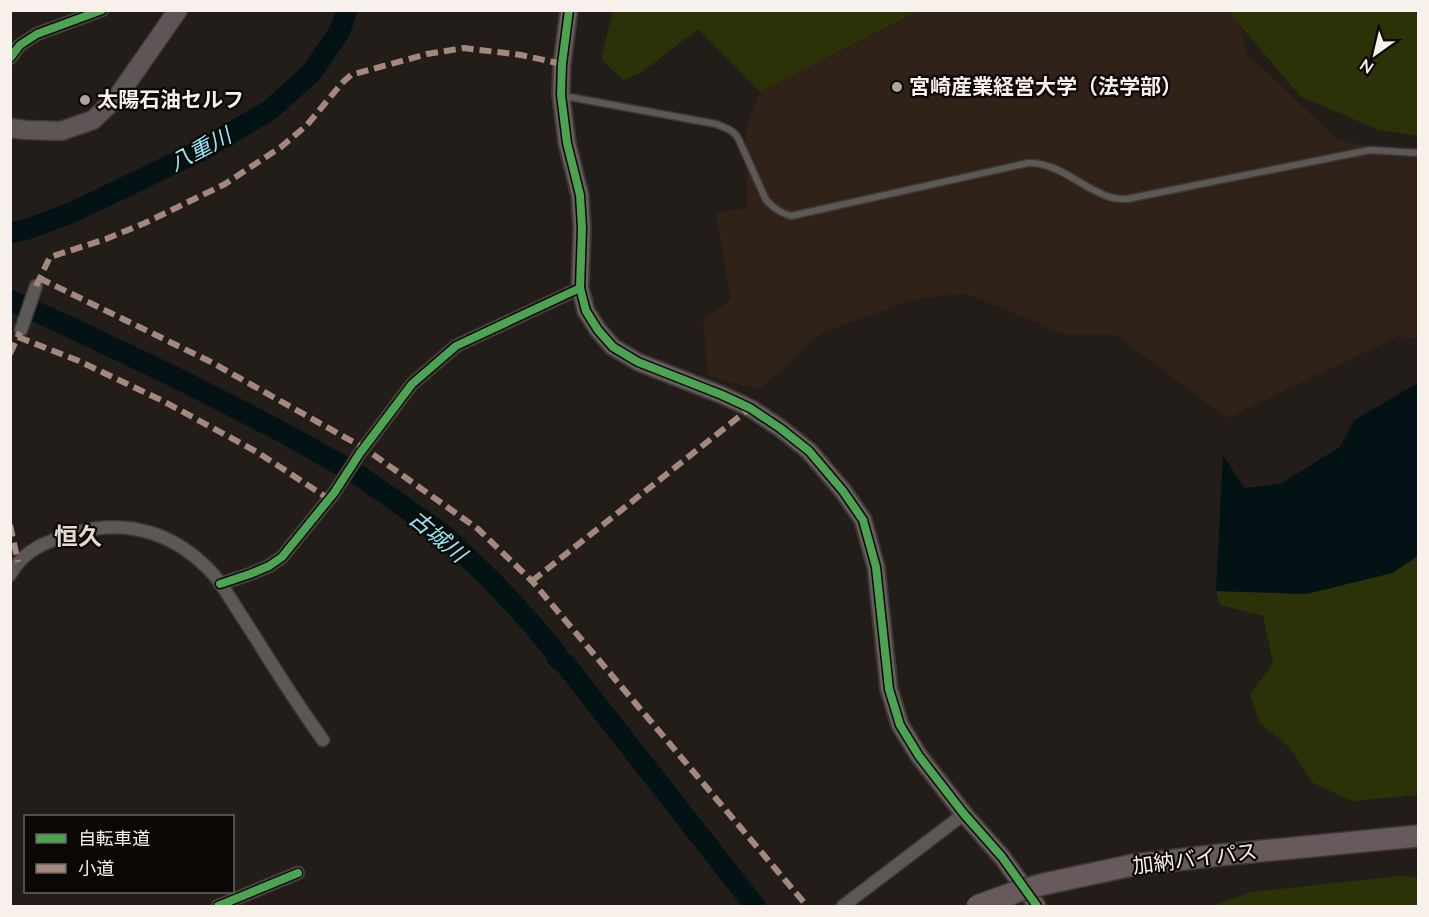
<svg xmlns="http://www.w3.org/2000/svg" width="1429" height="917" font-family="Lato,'Noto Sans JP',sans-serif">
  <rect width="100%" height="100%" fill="#221d18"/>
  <path fill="#302219" d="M915,11H1236L1247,54L1336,138L1418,159V340L1399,336L1227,418L1116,335L1064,334L964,293L911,300L819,334L760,390L708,375L703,321L731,299L716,213L747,208L746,127L760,92L915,14Z"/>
  <g fill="#2c3207">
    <path d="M915,11V13L760,92L698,29L641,73L623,80L601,59L613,11Z"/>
    <path d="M1228,11H1414L1418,14V136L1379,130L1300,96Z"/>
    <path d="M1418,556V795L1352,801L1313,783L1290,748L1260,723L1250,695L1273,663L1263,616L1220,605L1216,591L1306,594L1392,573Z"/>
    <path d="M1398,876L1418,877V906H1213L1251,892Z"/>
  </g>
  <path fill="#031315" d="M1418,383V556L1392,573L1306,594L1216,591L1223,455L1244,488L1280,484L1340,447L1354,420Z"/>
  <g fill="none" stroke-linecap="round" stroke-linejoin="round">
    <g stroke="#031315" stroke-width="21">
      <path d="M10,233L28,229L73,212L202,150L270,110L311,73L340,31L347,10"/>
      <path d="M10,300L70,327L185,382L282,432L360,476L444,535L494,583L532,624L556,653L557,658L566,665L755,906"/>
    </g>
    <defs>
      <path id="lane" d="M564,96L716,124C726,128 734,130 739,140L766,200C774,208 780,213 791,216L1028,163C1060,162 1083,190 1113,198C1117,199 1122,199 1127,199L1370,150L1418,153"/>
      <g id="street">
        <path d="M10,58L20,45L37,34L102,10"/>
        <path d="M21,330L36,286"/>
        <path d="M10,575C24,548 51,540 78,532C131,518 178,535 214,575C220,582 225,590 230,598C239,612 248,626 257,640C278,674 299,707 323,740"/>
        <path d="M220,584L250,574L269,566L282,557L334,493L360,453L412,384L456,346L580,288"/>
        <path d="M218,906L298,873"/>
        <path d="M843,906L964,814"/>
      </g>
      <path id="secondary" d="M569,10L562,64L561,95L567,143L580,195L582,228L580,288L586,311L598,330L613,347L638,362L722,395L750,408L780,428L809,451L843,491L863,520L876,567L889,689L900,725L919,756L964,814L1002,857L1037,906"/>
      <path id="primary" d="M10,128L26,130L61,131L93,120L118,96L178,10"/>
      <path id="highway" d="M1044,884L1133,865L1220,855L1418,836"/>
    </defs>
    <use href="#lane" stroke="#3e3937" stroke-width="9"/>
    <use href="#street" stroke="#3e3937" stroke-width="15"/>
    <use href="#secondary" stroke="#3e3937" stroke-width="20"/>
    <use href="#primary" stroke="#3e3937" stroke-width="21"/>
    <use href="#highway" stroke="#3e3937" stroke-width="24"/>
    <use href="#lane" stroke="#5c5855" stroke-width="6"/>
    <use href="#street" stroke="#5c5855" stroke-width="12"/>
    <use href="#secondary" stroke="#645d5c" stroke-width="16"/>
    <use href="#primary" stroke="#5f5556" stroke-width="18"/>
    <use href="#highway" stroke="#67595c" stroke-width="21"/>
    <defs>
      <path id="highway-bridge" d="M977,906L1019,891L1044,884"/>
    </defs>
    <use href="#highway-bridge" stroke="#3e3937" stroke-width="24" stroke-linecap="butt"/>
    <use href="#highway-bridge" stroke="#67595c" stroke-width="21"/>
    <g stroke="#a5887d" stroke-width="6" stroke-dasharray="12 6" stroke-linecap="butt">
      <path d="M39,278L211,362L364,448L478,529L532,581L807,906"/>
      <path d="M36,286L50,257L106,239L145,223L225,184L281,147L307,125L342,83L351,75L427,54L464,48L521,55L562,64"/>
      <path d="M18,337L79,361L163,401L257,452L329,499"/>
      <path d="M10,354L20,332"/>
      <path d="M10,525L18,562"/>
      <path d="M532,581L750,408"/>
    </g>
    <defs>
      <g id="cycleway">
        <path d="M569,10L562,64L561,95L567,143L580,195L582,228L580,288L586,311L598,330L613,347L638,362L722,395L750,408L780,428L809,451L843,491L863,520L876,567L889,689L900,725L919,756L964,814L1002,857L1037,906"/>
        <path d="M10,58L20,45L37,34L102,10"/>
        <path d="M220,584L250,574L269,566L282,557L334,493L360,453L412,384L456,346L580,288"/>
        <path d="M218,906L298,873"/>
      </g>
    </defs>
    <use href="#cycleway" stroke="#0b0705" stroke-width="11"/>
    <use href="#cycleway" stroke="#4ca352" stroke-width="8"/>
  </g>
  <g fill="#aca6a1" stroke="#0b0705" stroke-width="2">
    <circle cx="897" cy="87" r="6"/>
    <circle cx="85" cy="100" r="6"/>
  </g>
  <g text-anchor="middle" stroke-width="4.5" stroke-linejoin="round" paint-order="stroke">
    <g font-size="21" font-weight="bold" fill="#f7f0eb" stroke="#0b0705" text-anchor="start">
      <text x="909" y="94">宮崎産業経営大学（法学部）</text>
      <text x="97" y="107">太陽石油セルフ</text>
    </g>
    <g font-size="21" fill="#f7f0eb" stroke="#0b0705">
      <text transform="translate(1195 859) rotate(-7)" y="7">加納バイパス</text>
    </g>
    <g font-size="22" font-style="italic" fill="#90e9f8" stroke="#0b0705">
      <text transform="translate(200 149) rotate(-28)" y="8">八重川</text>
      <text transform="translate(438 536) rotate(40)" y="8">古城川</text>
    </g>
    <g font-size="24" font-weight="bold" fill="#e5d8cf" stroke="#0b0705">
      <text x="78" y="545">恒久</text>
    </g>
  </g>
  <rect width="1429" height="917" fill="none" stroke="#f7f0eb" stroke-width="24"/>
  <rect x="24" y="815" width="210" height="78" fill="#0b0705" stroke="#696461" stroke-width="1.5"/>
  <rect x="36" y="834" width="30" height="9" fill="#4ca352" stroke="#696461" stroke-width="1.5"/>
  <text x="78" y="845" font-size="18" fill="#f7f0eb">自転車道</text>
  <rect x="36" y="864" width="30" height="9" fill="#a5887d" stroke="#696461" stroke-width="1.5"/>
  <text x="78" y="875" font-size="18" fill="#f7f0eb">小道</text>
  <g transform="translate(1375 54) rotate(214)" stroke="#0b0705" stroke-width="4.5" paint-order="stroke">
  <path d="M0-4.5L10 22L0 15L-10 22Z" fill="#f7f0eb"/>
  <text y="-9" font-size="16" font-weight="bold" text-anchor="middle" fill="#f7f0eb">N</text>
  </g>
</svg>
